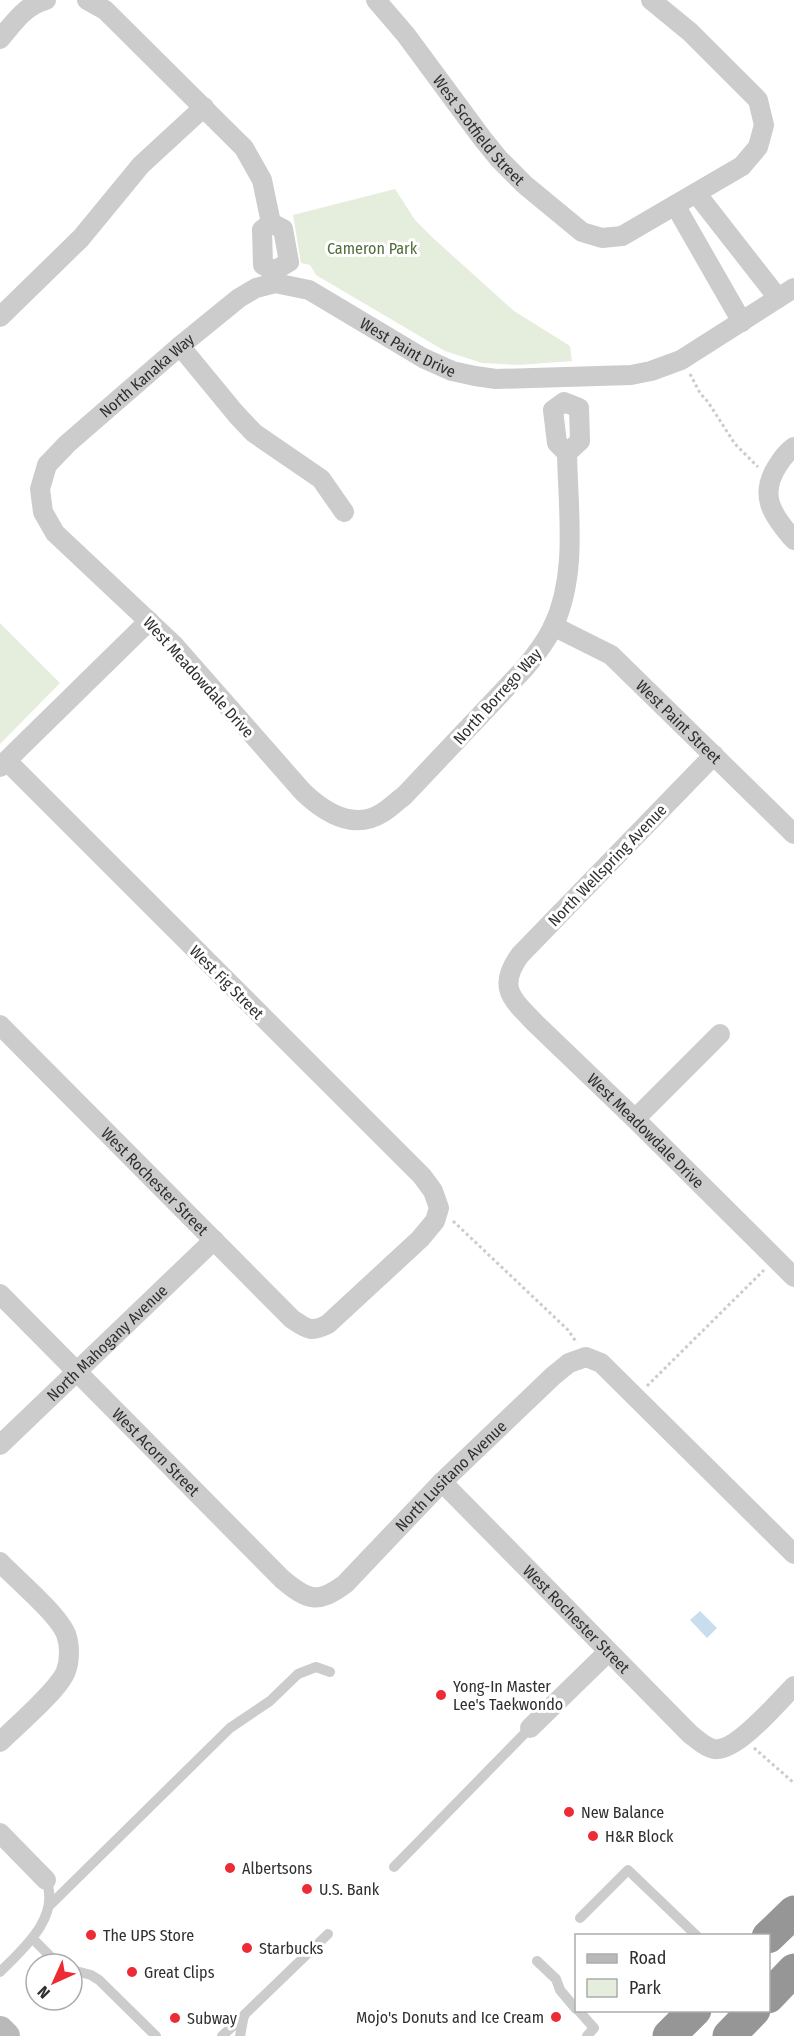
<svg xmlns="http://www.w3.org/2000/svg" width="794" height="2036" font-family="'Fira Sans Condensed',sans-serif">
  <rect width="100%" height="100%" fill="#fff"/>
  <g fill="#e5eddd">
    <path d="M395,189L415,220L433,238L514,311L570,346L572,361L518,365L482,363L445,351L316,275L310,265L301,263L293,215Z"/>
    <path d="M0,623L60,683L0,744Z"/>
  </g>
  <path fill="#c8deee" d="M700,1611L717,1628L707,1638L690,1620Z"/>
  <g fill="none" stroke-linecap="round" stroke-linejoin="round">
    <g stroke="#ccc" stroke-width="3" stroke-dasharray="3 3" stroke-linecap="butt">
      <path d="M690,374L700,393L708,402L735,444L758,467"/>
      <path d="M453,1221L568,1330L577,1343"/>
      <path d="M647,1386L764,1270"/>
      <path d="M754,1748L794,1783"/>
    </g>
    <g stroke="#ccc" stroke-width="10">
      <path d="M394,1867L530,1728"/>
      <path d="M49,1906L230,1728L270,1701L298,1674L316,1667L330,1672"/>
      <path d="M580,1918L628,1870L697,1936"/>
      <path d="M33,1939L58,1964"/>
      <path d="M537,1961L556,1979L560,1990L576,2009"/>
      <path d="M72,1970L91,1975L99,1980L156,2036"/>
      <path d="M0,1972C23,1949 61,1917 46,1880"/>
      <path d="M578,2010L594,2028L587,2036"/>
      <path d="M222,2036L244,2016"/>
      <path d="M240,2036L244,2015L328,1934"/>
    </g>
    <g stroke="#ccc" stroke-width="20">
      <path d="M87,0L105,10L244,148L262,180L271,223"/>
      <path id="s1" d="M376,0L406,35L482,138L499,159L525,185L582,232L602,238L622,236L742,166L758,147L764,125L758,100L690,32L651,0"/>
      <path d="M0,39C13,24 25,5 46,0"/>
      <path d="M696,193L778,298"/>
      <path d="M675,205L742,322"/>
      <path d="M271,223L283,229L289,262L274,271L263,265L262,230Z"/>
      <path d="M0,317L81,238L141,165L204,107"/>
      <path d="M180,346L236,414L254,433L321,479L344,512"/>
      <path d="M794,447C787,452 783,457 778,465C758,495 772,515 794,540"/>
      <path id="s2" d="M567,453L580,441L579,408L564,402L553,410L557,443L567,453C568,511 578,574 553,627C545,643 535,656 524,669L404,796C397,801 390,808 382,813C353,831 324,812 303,792L174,645L55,533L43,512L40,489L47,465L67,444L180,346L239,298L256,288L275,283L309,290L423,358L452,371L475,376L496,379L631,375L651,371L681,360L794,288"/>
      <path id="s3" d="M553,626L611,655L794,834"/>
      <path id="s4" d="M714,755L520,955C497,987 511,998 535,1023L635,1119L794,1277"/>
      <path d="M0,767L149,621"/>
      <path id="s5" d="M0,1025L292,1319C307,1329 311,1333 328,1324L420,1239L435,1221L439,1208L433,1191L422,1176L7,761"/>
      <path d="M635,1119L720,1034"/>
      <path id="s6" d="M0,1294L282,1579C308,1601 318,1604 345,1584L442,1482L553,1376L569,1363L586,1357L601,1363L794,1554"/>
      <path id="s7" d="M0,1445L214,1240"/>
      <path id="s8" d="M442,1482L690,1734C697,1739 704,1747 714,1749C736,1753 779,1701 794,1686"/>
      <path d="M0,1562C16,1579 58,1614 66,1634C70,1645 70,1660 66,1671C59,1690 16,1726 0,1742"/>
      <path d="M530,1728L608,1652"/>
      <path d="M0,1833L46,1880"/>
    </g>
    <path stroke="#b9b9b9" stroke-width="28" d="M0,2030L6,2036"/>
    <g stroke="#969696" stroke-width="33">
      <path d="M768,1937L794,1912"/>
      <path d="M768,1997L794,1970"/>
      <path d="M669,2036L695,2010"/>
      <path d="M729,2036L754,2010"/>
    </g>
  </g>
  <g fill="#ed2b35" stroke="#fff" stroke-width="2">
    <circle cx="441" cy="1695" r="6"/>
    <circle cx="569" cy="1812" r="6"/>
    <circle cx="593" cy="1836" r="6"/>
    <circle cx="230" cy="1868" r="6"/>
    <circle cx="307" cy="1889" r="6"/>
    <circle cx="91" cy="1935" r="6"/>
    <circle cx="247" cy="1948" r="6"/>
    <circle cx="132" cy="1972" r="6"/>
    <circle cx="556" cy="2017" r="6"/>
    <circle cx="175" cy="2018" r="6"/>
  </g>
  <g text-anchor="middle" stroke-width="6" stroke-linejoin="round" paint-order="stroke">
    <g font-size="16" fill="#2f2f2f" stroke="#fff">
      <text dy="6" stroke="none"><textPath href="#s1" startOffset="166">West Scotfield Street</textPath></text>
      <text dy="6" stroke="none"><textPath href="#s2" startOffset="1521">West Paint Drive</textPath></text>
      <text dy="6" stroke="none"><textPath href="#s2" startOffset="1212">North Kanaka Way</textPath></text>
      <text transform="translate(199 677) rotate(48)" y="6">West Meadowdale Drive</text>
      <text transform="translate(497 696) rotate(-48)" y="6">North Borrego Way</text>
      <text dy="6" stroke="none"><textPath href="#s3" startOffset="160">West Paint Street</textPath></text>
      <text transform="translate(607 865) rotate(-46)" y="6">North Wellspring Avenue</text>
      <text transform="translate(227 982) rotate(45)" y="6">West Fig Street</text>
      <text dy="6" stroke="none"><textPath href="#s4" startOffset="513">West Meadowdale Drive</textPath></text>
      <text dy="6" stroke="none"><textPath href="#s5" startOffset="220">West Rochester Street</textPath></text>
      <text dy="6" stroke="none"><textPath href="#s7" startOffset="148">North Mahogany Avenue</textPath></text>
      <text dy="6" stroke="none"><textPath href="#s6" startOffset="222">West Acorn Street</textPath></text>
      <text dy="6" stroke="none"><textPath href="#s6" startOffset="624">North Lusitano Avenue</textPath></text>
      <text dy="6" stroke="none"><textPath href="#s8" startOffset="192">West Rochester Street</textPath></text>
    </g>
    <g font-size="16" fill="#516d3a" stroke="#fff">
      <text x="372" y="254">Cameron Park</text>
    </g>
    <g font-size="16" fill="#2f2f2f" stroke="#fff" text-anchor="start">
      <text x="453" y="1692">Yong-In Master<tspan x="453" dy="18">Lee's Taekwondo</tspan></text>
      <text x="581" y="1818">New Balance</text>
      <text x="605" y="1842">H&amp;R Block</text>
      <text x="242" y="1874">Albertsons</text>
      <text x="319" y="1895">U.S. Bank</text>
      <text x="103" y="1941">The UPS Store</text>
      <text x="259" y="1954">Starbucks</text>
      <text x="144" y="1978">Great Clips</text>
      <text x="544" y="2023" text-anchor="end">Mojo's Donuts and Ice Cream</text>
      <text x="187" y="2024">Subway</text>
    </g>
  </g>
  <rect x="575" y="1934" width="195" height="78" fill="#ffffff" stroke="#acacac" stroke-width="1.5"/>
  <rect x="587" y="1954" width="30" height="9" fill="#b9b9b9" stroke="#acacac" stroke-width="1.5"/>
  <text x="629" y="1964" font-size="18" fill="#2f2f2f">Road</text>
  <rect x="587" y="1979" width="30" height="18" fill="#e5eddd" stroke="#acacac" stroke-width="1.5"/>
  <text x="629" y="1994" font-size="18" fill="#2f2f2f">Park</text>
  <g transform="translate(54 1982) rotate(225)"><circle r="28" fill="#ffffff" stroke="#acacac" stroke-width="1.5"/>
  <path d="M0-4.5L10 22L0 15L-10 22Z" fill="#ed2b35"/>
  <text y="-9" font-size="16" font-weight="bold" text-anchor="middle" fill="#2f2f2f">N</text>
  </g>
</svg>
